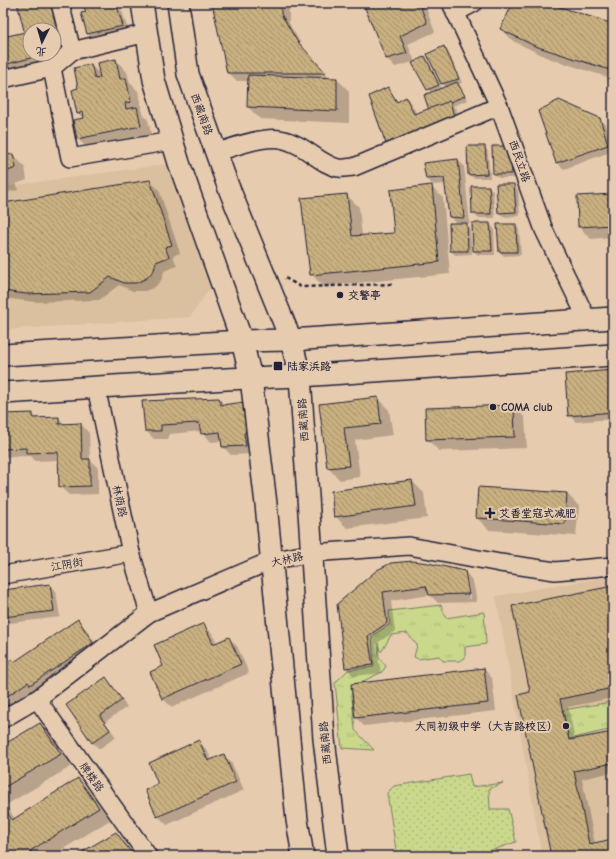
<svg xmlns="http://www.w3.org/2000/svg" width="616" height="859" font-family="'Comic Neue','LXGW WenKai TC',sans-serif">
  <defs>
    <pattern id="grass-tufts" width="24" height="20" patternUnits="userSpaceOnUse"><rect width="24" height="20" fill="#cad88c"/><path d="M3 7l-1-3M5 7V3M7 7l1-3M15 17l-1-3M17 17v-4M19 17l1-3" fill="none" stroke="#adb97a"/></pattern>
    <pattern id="park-dots" width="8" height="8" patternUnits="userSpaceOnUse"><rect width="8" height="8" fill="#cad88c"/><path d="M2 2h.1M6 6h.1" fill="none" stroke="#adb97a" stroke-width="1.8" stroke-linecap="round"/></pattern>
    <pattern id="building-back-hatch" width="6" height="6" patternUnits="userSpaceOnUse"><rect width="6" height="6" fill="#c9b080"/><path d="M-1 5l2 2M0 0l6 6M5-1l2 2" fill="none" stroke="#a38f6a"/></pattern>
  </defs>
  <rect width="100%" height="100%" fill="#e7cbae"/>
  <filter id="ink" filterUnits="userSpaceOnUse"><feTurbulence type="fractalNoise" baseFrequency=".025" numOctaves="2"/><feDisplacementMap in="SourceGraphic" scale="8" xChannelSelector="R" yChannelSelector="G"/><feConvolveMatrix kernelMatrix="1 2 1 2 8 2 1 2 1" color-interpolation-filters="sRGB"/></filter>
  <g filter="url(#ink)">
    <g fill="#dac09e">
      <path d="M167,164L210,288L190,317L3,330V187Z"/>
      <path d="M613,576V856H542L496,596Z"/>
    </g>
    <g fill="url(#grass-tufts)" stroke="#767d64">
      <path d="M441,605L446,618L484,612L486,644L465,647V658L459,661H443L439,656L418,659L414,657L417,645L407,633L391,635L382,651H380L378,643L379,658L386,666L382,672L351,687L355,730L374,750L342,748L335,683L348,670L374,667L372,636L390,624L389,611Z"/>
      <path d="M611,702L613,712V729L569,739L563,710Z"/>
    </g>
    <path fill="url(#park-dots)" stroke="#767d64" d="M469,774L472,787L503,783L489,789L490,809H508L516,842L475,856H397L387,793L394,786Z"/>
    <g fill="#0003" fill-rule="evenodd">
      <path d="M18,3H61L72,49L41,57L37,54H54V30H30V54H36L39,66L3,75V38L26,33Z"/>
      <path d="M83,3L116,4L122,11L129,32L95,40L88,34L83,13L87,12Z"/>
      <path d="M213,3H289V23L305,51L330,79H337L349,91V123L260,119L248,107L249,81H237L228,72Z"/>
      <path d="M364,3H424L435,32L408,44L415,62L425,57L429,62L442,89L446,88L442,83L444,47L448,51L462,83L458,84L468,100L453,106L456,109L460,124L393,150L386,144L370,96L388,88L398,102L406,99L412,105L417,114L430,110L431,93L413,62L395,67L386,58Z"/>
      <path d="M514,3H546L613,26V79L548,58L513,41L501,29Z"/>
      <path d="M116,60L127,72L130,83L138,91L143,114L148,120L152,137L90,151L78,139L84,119L78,113L79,89L91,65L101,75Z"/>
      <path d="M539,111L599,118L606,125L613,151L564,169L557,163Z"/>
      <path d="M484,147L488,151L490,178H473L469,174Z"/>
      <path d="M514,151L516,178H499L494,174Z"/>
      <path d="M13,155L25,167L27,180L16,184L18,190L3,193V157Z"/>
      <path d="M458,160L464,166L470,224H466L470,228L472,254L455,255L451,251L457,224L450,217L446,184L433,185L427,179Z"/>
      <path d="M150,181L159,190L180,253L173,256L177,266L164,271L162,279L155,287L145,291H133L119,285L99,300L35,302L3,298V204Z"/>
      <path d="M514,185L518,190L520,216L503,217L499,212Z"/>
      <path d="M431,186L443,198L450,274L323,286L311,274L347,195L359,207L362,236L395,234Z"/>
      <path d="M489,187L493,191L495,218H478L473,214Z"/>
      <path d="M613,195V237L591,239L579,227Z"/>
      <path d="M489,224L494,228L495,255H478L474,251Z"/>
      <path d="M515,225L519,229L521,255L504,256L500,252Z"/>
      <path d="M613,371V419L576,422L569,415Z"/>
      <path d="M377,398L389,410L393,435L355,440L360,477L340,480L328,468L320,405Z"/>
      <path d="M219,399L225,405L245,403L254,454L231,455L223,447L222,441L211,442L202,431L169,434V439H154L146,431Z"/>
      <path d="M514,406L525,418L527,448L439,451L427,439Z"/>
      <path d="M33,414L37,419L59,418L65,425L81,424L89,433L90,460L98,468V494L69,495L60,487L59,460L35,461L31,456L3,457V415Z"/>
      <path d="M412,481L424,493L427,518L347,528L335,516Z"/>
      <path d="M567,494L579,506L576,536L489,530L477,518Z"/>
      <path d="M378,571L465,572L473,581L477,602L438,603L430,595L391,601L395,631L376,644L381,673L354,676L346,668ZM465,577H467L471,598L469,599Z"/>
      <path d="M50,585L56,592L60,617L3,624V591Z"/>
      <path d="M613,587V698L568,707L575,740L613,733V772L582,779L595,844L613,840V856H552L531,693Z"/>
      <path d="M78,621L86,629L101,651L3,711V667L15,663Z"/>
      <path d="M203,624L212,633L217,643L229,638L237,646L249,673L172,707L163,699L151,673L164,667Z"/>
      <path d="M484,669L492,678L496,711L364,726L356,718Z"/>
      <path d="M106,679L127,707L105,722L116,737L99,749L92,742Z"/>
      <path d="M40,724L52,736L72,766L6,805L15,819L78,779L89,791L110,820L52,856H3V746Z"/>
      <path d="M198,741L207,750L212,761L224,755L232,764L244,790L167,825L158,816L159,784Z"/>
      <path d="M116,834L136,856H77Z"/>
    </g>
    <g fill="url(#building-back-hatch)" stroke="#22223b">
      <path d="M17,3H52L61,38L54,39V30H30V46H28Z"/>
      <path d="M82,3H116L123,26L87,34L81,13L86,12Z"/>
      <path d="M212,3H281V14L297,41L326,73H227Z"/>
      <path d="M363,3H419L427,23L400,36L407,53L386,59Z"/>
      <path d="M513,3H548L613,24V71L535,46L500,29Z"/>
      <path d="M25,32L31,58L3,65V37Z"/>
      <path d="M444,46L459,79L441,84L427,54Z"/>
      <path d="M425,56L439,85L427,90L412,63Z"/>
      <path d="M116,59L120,79L126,78L131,102L125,103L126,109L137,107L141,126L77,139L73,120L84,118L83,112L77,114L72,90L78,88L74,68L91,64L95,79L100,78L97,63Z"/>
      <path d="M248,75L337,78V111L247,107Z"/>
      <path d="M457,82L465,96L429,110L424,95Z"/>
      <path d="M388,87L397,102L406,97L414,114L450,101L454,117L386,144L369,96Z"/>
      <path d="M559,100L600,118L608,145L556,163L538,111Z"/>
      <path d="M467,146H485L487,174L468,175Z"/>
      <path d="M492,146H510L512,174H493Z"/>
      <path d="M13,154L16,168L5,172L7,179L3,180V156Z"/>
      <path d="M458,159L464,218L449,217L444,178L426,179L423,163Z"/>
      <path d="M150,180L172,245L165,247L169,257L156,262L154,270L147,278L136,283H124L110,277L90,292L26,294L3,291V203Z"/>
      <path d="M496,184H514L516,212L498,213Z"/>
      <path d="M432,185L439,262L310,275L301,198L347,194L352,236L394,233L390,190Z"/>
      <path d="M471,186H489L491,214H472Z"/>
      <path d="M613,194V225L578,227L577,196Z"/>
      <path d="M449,223H467L468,251H450Z"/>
      <path d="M472,223H490L492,251H473Z"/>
      <path d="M497,224H516L517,252H499Z"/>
      <path d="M613,370V412L568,416L565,374Z"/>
      <path d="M378,397L381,424L344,428L349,466L327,468L319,404Z"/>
      <path d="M219,398L221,405L245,402L249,430L244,433L246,446L222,447L220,432L201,434L199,423L161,425V431H145L142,401Z"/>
      <path d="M514,405L515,437L426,440L425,408Z"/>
      <path d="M33,413V418L59,417V424L81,423L82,459H90V486L59,487L58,452L26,453V448L3,449V414Z"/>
      <path d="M412,480L416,506L334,517L331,491Z"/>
      <path d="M478,487L567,493L565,524L476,518Z"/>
      <path d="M413,561L428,563L465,571L469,594L429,595L426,586L383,592L387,623L368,636L373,665L345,668L337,604L377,570L391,563Z"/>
      <path d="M50,584L54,611L3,617V590Z"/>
      <path d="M613,586V688L560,699L569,740L613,732V763L574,771L589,844L613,839V856H551L518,695L530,692L512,606Z"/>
      <path d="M78,619L93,643L30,685L28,682L3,699V666L12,659L14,662Z"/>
      <path d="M204,623L213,644L229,637L241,664L162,699L150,672L163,666L154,645Z"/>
      <path d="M484,668L488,703L355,718L351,684Z"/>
      <path d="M106,677L122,700L100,716L110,730L92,743L66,705Z"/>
      <path d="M40,723L61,754L3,788V745Z"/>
      <path d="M199,740L208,761L224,754L236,782L157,817L145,790L158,784L149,763Z"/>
      <path d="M78,778L99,808L30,851L33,856H3V806L12,820Z"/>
      <path d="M116,832L134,856H75Z"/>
    </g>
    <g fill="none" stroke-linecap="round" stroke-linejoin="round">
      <defs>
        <g id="minor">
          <path d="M60,3L72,51"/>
          <path d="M451,3L499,106L544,230L587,319"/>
          <path d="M455,13L474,3"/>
          <path d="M147,33L72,51L52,68L70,158L172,141"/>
          <path d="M3,79L52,68"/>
          <path d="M216,153C232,147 264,136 280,139C304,143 319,164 338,168C343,169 349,167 354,167L499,106"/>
          <path d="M96,387L131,553L149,613"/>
          <path d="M3,575L131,553"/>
          <path d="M37,699L148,856"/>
          <path d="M3,719L37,699L149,613L270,561L312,553L409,546L500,563L555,571L613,566"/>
        </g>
        <g id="major">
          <path d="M142,3L154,80L179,163L242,341L251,378L266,504L297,820L303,856"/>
          <path d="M178,3L188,74L228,186L291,340L300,376L324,739L338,856"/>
          <path d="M3,355L242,341L291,340L613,318"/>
          <path d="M3,393L226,379L300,376L613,355"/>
        </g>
      </defs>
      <use href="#minor" stroke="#22223b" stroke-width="20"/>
      <use href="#major" stroke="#22223b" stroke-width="24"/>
      <path stroke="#22223b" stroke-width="2.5" stroke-dasharray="4 3" stroke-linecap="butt" d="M285,278L301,287L392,284"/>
      <use href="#minor" stroke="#e7cbae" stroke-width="17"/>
      <use href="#major" stroke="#e7cbae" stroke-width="21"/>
    </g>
  </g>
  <g fill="#22223b" stroke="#e7cbae" stroke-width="1.5">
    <circle cx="340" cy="295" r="4"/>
    <rect x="273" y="361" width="10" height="10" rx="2"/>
    <circle cx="493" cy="407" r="4"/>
    <path d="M488 507h4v4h4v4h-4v4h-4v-4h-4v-4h4z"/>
    <circle cx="566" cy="726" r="4"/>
  </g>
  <g text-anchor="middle" stroke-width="4" stroke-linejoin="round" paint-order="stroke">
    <g font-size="11" fill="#22223b" stroke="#e7cbae">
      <text transform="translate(202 114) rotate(70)" y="4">西藏南路</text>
      <text transform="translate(520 161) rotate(71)" y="4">西民立路</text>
      <text transform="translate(303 420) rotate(-94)" y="4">西藏南路</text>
      <text transform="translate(120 501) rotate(78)" y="4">林荫路</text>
      <text transform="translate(287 559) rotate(-13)" y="4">大林路</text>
      <text transform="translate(67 564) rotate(-10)" y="4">江阴街</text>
      <text transform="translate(325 743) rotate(-95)" y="4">西藏南路</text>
      <text transform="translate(92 777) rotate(55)" y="4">牌楼路</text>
    </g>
    <g font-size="11" font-weight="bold" fill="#22223b" stroke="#e7cbae" text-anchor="start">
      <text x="348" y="299">交警亭</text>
      <text x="287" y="370">陆家浜路</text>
      <text x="501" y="411">COMA club</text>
      <text x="499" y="517">艾香堂寇式减肥</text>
      <text x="558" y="730" text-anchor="end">大同初级中学（大吉路校区）</text>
    </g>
  </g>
  <rect width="616" height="859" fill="none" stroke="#e7cbae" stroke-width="16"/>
  <rect x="8" y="8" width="600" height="843" fill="none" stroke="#22223b" stroke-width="1.5" filter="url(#ink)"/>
  <g transform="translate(42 42) rotate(185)"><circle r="19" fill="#e7cbae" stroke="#988780"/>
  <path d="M0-3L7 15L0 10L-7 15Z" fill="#22223b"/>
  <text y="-6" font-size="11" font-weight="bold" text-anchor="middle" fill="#22223b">北</text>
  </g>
</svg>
